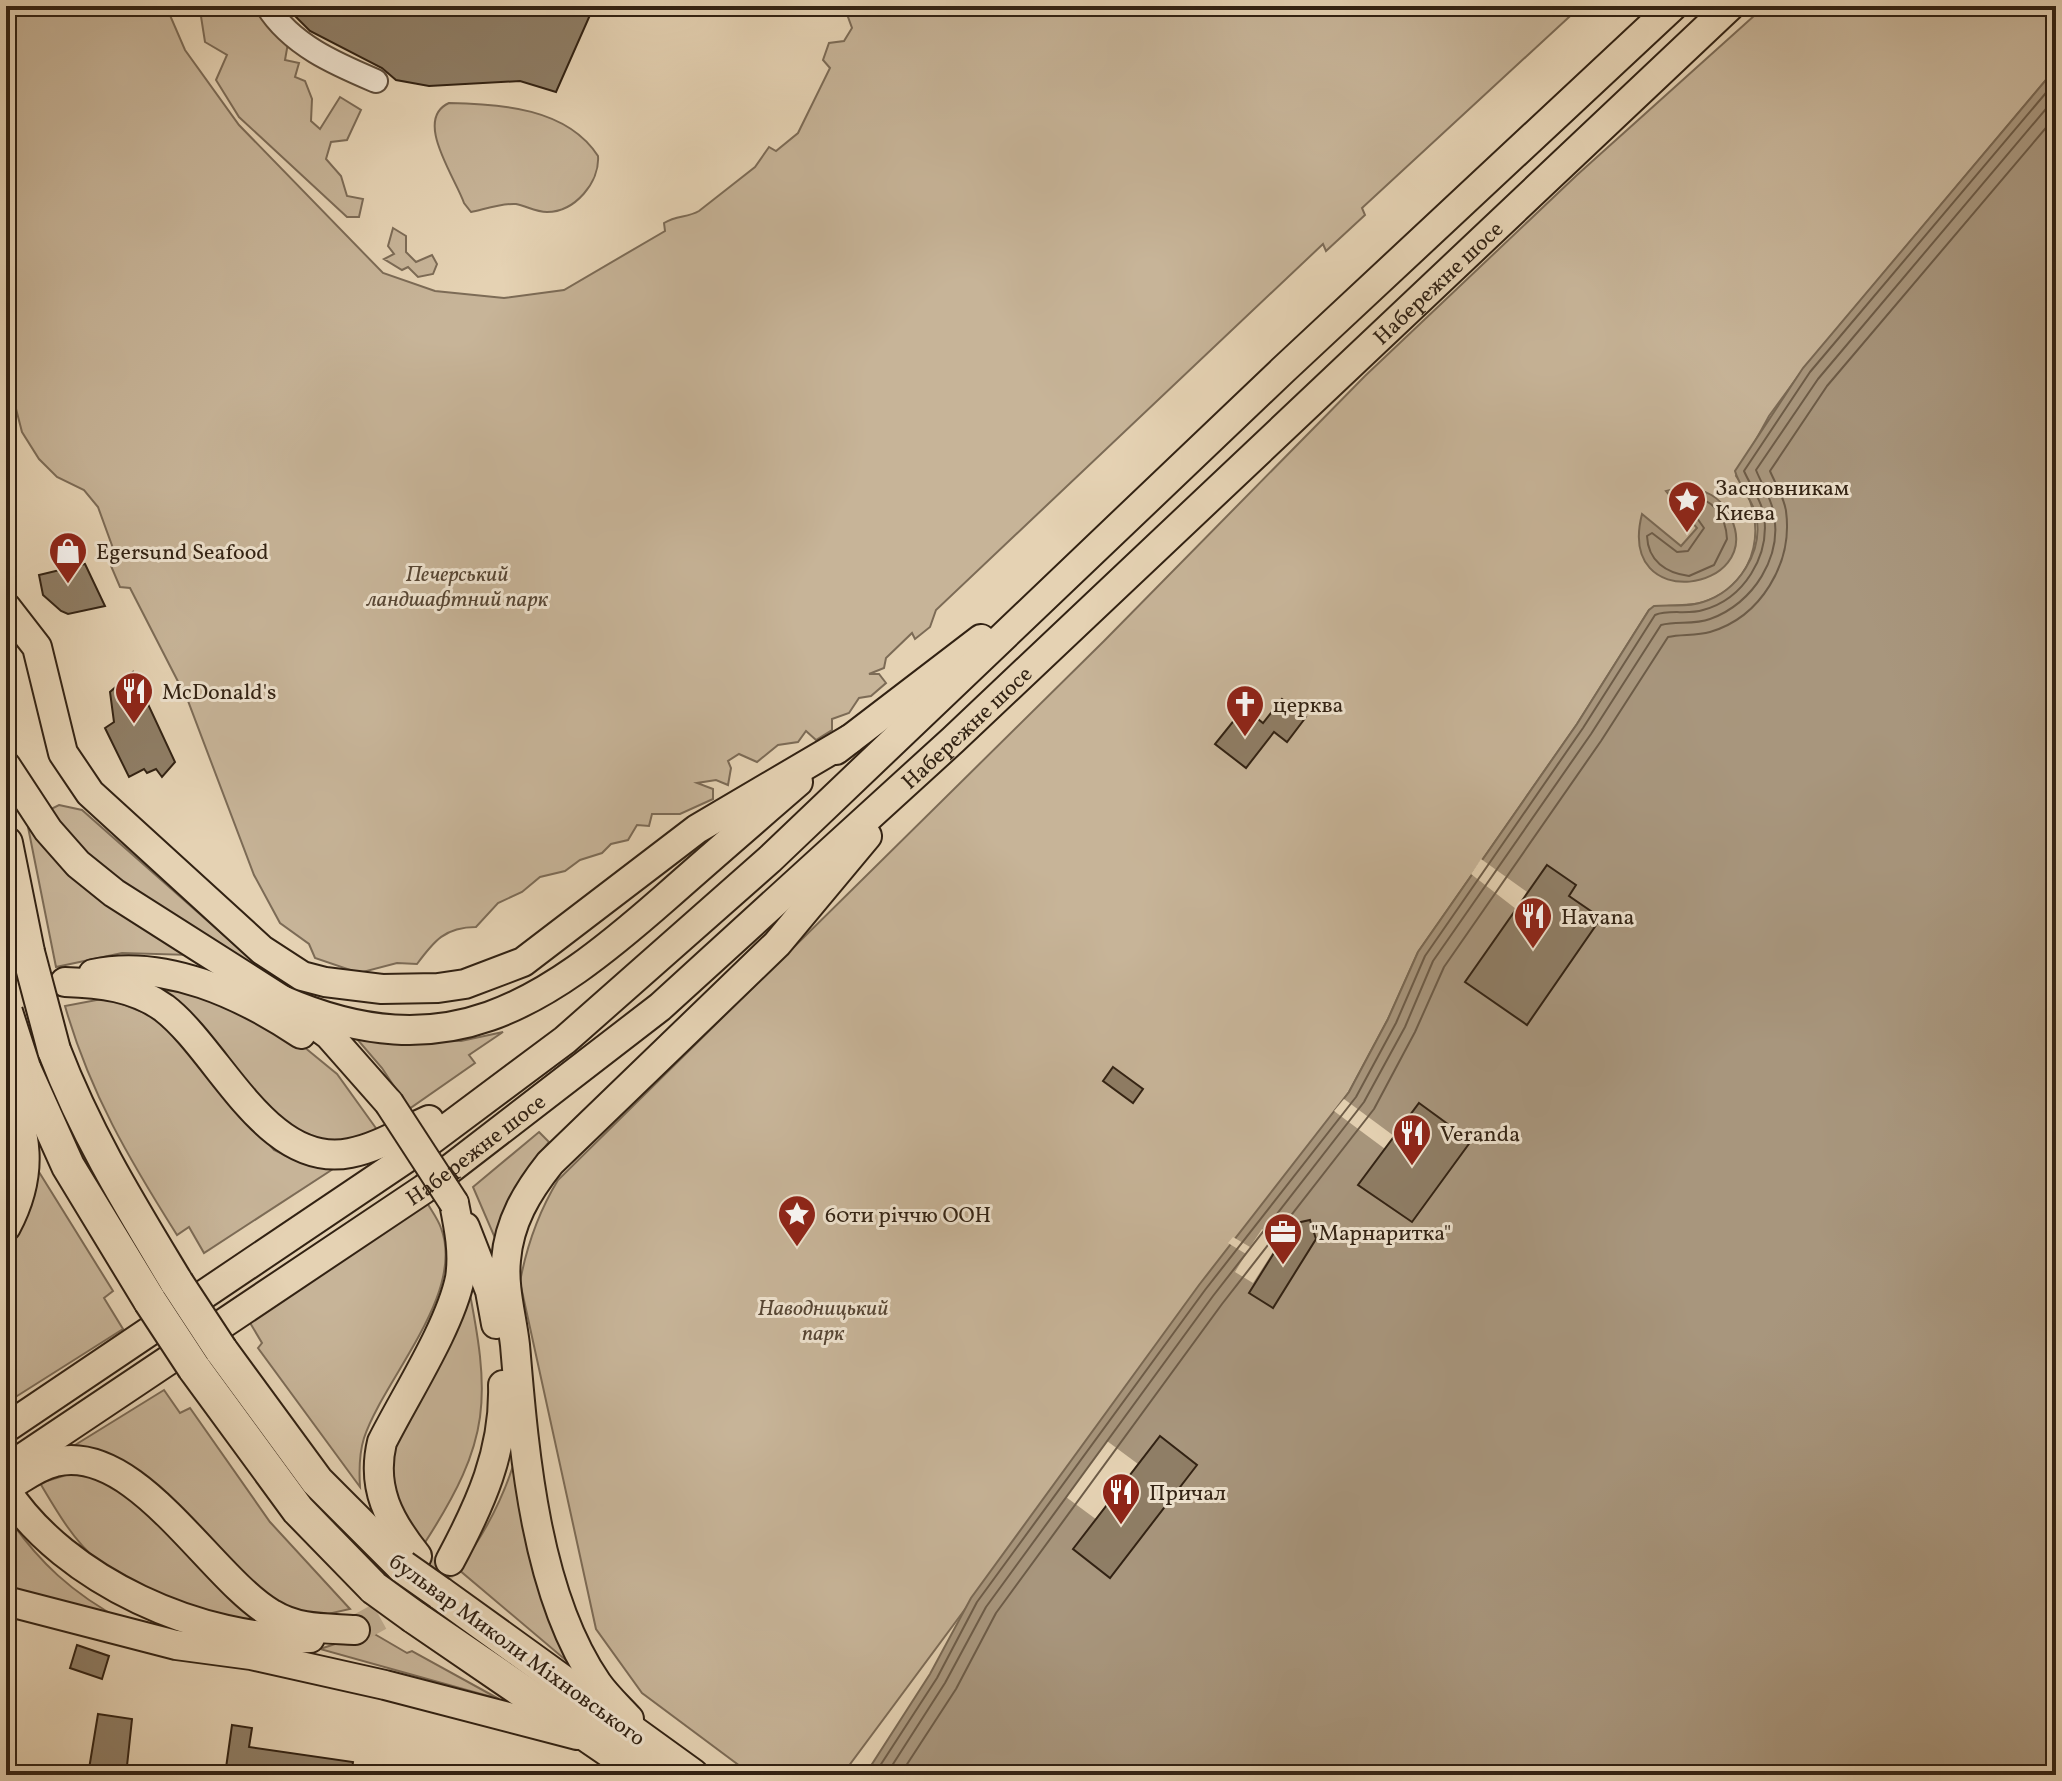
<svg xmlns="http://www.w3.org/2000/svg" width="2062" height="1781" font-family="Vollkorn,serif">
  <rect width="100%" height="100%" fill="#e5d2b3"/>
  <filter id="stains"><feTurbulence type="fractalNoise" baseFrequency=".0025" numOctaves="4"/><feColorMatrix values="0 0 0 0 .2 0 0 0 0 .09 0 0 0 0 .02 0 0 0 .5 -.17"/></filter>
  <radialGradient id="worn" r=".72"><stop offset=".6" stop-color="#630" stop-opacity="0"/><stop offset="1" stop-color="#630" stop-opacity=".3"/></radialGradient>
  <g fill="#c7b498" stroke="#7c6b56" stroke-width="2">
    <path d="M6,6H166L185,50L239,125L383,273L435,291L504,298L564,290L665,231L664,223C677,215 687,218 699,211L755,167L769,147L776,151L798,133L830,68L823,60L829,43L844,41L852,28L844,6H1581L1362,208L1365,215L1326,251L1323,244L936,610L930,627L915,639L912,633L886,658L884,668L869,674H879L886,683L871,696L859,698L849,713L832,719V730L816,740L806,731L798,742L778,745L757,762L739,754L728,761L731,768L728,785L716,780L697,783L713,789V799L680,814H652L649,826L637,825L628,840L611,844L602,853L580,860L565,871L540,877L522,892L498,903L476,927C445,927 434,941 417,964L397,963L359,973L315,958L309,944L280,923L254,875L188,701L130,588L120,587L111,566L118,562L98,507L84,490L57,477L39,459L22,432L6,370Z"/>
    <path d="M177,6H255L288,43L285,60L299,63L295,77L305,81L312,99L311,121L320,129L340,97L361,110L347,140L331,142L326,159L341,176L347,196L363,199L359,217H347L239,117L216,80L227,55L205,42L200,10Z"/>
    <path d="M1765,6H2056V68L1804,368L1769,416L1736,476C1770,519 1759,583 1704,602C1685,608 1667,602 1649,610L1577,724L1418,952L1388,1019L1349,1092L842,1775H752L642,1693L596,1629L520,1282C527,1244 538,1213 558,1180L1104,641L1365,376L1577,175Z"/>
    <path d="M449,103C501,104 567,108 598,156C600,182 575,212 547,212C536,212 526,206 516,204C502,203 485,209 471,212L464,203C455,177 413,119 449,103Z"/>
    <path d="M393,228L406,236V252L416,262L432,255L437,264L433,274L418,277L408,267L402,270L384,259L394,254L388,246Z"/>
    <path d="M59,805L82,810L262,969L288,986C221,951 149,912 92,861C76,846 62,828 47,811Z"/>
    <path d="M28,827C67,884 132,917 189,955L122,953L56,967Z"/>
    <path d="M151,989L204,994L298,1042L337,1074L378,1131L343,1146L302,1138Z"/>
    <path d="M107,998L150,1015L166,1028L274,1150L297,1161L333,1169L204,1253L189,1227L177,1235C129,1159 90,1093 65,1006Z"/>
    <path d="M503,1032L469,1055L475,1063L409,1109L382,1068L357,1039L461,1041Z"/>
    <path d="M539,1132L549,1142C522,1174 508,1205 498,1245L473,1187Z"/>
    <path d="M39,1172L113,1291L104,1298L123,1329L6,1403V1251L26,1215Z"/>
    <path d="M426,1201C431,1210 438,1219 441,1228C466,1294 384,1378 364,1438C359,1454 359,1471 360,1487L258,1348L262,1343L249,1321Z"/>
    <path d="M467,1279C491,1399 492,1439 424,1544L393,1510L390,1442Z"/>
    <path d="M164,1390L180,1413L190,1408L270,1522L350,1609L319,1616L289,1613L67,1450Z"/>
    <path d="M519,1447L581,1673L458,1569C487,1532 506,1493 519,1447Z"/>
    <path d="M73,1473L107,1481L135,1500L275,1626C215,1614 146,1601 98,1561C73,1540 56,1510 40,1483Z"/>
    <path d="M6,1514C38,1562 73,1594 124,1621L6,1586Z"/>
    <path d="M371,1632L407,1653L412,1651L499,1699L320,1649Z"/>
  </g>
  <g fill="#a8967d" stroke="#796853" stroke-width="2">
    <path d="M2056,68V1775H865L930,1674L971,1598L1199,1285L1349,1092L1388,1019L1418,952L1577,724L1649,610L1654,606C1671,604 1686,608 1703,602C1738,591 1764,552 1756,515C1752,499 1739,486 1735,471L1803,368Z"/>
    <path d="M1682,487C1705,489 1721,496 1731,518C1765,591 1616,616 1642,514L1681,546L1697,528L1666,491Z"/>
  </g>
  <g fill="#e5d2b3">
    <path d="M1481,859L1527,892L1516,909L1471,874Z"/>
    <path d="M1344,1099L1394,1136L1385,1149L1334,1111Z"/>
    <path d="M1262,1229L1280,1241L1253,1283L1235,1272L1246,1254L1228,1243L1233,1237L1250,1247Z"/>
    <path d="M1107,1441L1138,1464L1097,1520L1066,1497Z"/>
  </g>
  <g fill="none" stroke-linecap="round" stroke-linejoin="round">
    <g stroke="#6d5c48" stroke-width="2">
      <path d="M1689,496C1713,498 1726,516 1727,539L1714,565L1689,576C1666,573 1648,561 1647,536L1652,533L1677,552L1688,551L1704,528L1685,501Z"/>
      <path d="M874,1775L937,1678L977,1602L1205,1290L1356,1097L1396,1023L1425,956L1583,728L1655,615C1669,609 1688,615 1703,610C1744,599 1770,556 1764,515C1761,499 1750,485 1744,471L1810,372L2056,81"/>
      <path d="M886,1775L945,1683L986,1607L1213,1296L1364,1102L1405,1027L1433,961L1591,734L1661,625C1677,621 1694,625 1710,619C1753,604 1784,556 1773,510C1770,496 1761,483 1756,470L1818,379L2056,97"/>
      <path d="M900,1775L956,1689L996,1613L1222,1304L1374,1109L1415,1032L1444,967L1601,741L1668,637C1681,634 1696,636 1710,632C1761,617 1793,563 1786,511C1784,497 1775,483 1770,471L1827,386L2056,116"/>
    </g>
  </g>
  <g fill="#8f7e66" stroke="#322213" stroke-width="2">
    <path d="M285,6H594L556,92L520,81L429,86L396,80L382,68L310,31Z"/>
    <path d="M85,564L105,606L68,614L61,611L43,595L39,575Z"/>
    <path d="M133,672L175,762L162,777L156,769L147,773L144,769L129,777L105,728L114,722L110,692Z"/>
    <path d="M1282,699L1306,717L1287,742L1274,732L1246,768L1215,744L1244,708L1263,723Z"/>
    <path d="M1547,865L1576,885L1569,896L1601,918L1527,1025L1465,982Z"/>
    <path d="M1113,1067L1143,1089L1133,1103L1103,1081Z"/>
    <path d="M1419,1103L1471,1141L1412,1222L1358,1185Z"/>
    <path d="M1310,1220L1316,1239L1273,1308L1249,1293L1292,1224Z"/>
    <path d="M1160,1436L1197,1465L1110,1578L1073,1549Z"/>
    <path d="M77,1645L109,1656L102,1679L70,1668Z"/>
    <path d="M98,1714L132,1719L126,1775H88Z"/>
    <path d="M232,1725L252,1728L249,1747L353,1762L351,1775H302L247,1767L246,1775H225Z"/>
  </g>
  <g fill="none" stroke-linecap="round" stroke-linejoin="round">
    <path stroke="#c1af93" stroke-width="28" stroke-dasharray="28 14" stroke-linecap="butt" d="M355,1630L411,1599L450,1561"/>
    <defs>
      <path id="minor" d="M267,6C291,45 336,64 376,81"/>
      <g id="major">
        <path d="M6,607L37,647L63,753L90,793L262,950L302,976L325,982L382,989L438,988L465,984L523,962L697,829L850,739"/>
        <path d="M836,750L981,639"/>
        <path d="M6,766L48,830L78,864L114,893L282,1000L329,1035L389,1103"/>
        <path d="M93,974C164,958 243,995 301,1034"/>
        <path d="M65,982C100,983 135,987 164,1008C219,1050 267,1170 350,1153C377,1148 404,1131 429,1120"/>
        <path d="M282,1000C447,1072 543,1005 665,898C709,859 753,821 798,782"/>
        <path d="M6,1073C24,1132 37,1169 6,1227"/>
        <path d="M465,1227L490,1291L496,1324"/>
        <path d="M6,1428L411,1155L565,1040L770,859L1283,370L1673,6"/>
        <path id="s1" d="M6,1469L424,1189L660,1007L953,740L1730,6"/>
        <path d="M17,1481C28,1474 41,1465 55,1462C136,1442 210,1578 272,1614C298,1630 326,1628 355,1630"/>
        <path d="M6,1490C64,1580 203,1643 310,1638"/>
        <path d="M417,1556C389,1521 371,1488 382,1442C405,1396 450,1327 460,1278C464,1253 459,1228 454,1203"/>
        <path d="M450,1561C480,1505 505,1451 503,1385"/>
        <path d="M6,1601L176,1645L251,1655L385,1685L577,1735"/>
        <path d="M629,1719C619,1708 606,1696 597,1683C535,1593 524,1451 515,1345C512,1318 503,1287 506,1260C509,1222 527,1192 550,1163L777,944L867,836"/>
      </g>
      <g id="highway">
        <path d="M6,843L28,952"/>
        <path d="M54,1050C87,1136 130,1205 177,1283"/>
        <path d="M24,1068L68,1166L150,1301"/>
        <path d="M221,1350L317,1481L403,1567"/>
        <path d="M194,1368L298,1510L374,1588"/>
        <path d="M440,1593L692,1775"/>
        <path d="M414,1617L645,1775"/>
      </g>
    </defs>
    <use href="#minor" stroke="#5f4e3b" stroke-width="26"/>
    <use href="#major" stroke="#322213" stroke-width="32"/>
    <use href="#highway" stroke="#322213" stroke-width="36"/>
    <use href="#minor" stroke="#eee2ce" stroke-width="22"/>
    <use href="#major" stroke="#e5d2b3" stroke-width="28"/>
    <use href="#highway" stroke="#e5d2b3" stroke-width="32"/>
    <defs>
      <path id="major-bridge" d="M389,1103L454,1203"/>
      <g id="highway-bridge">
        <path d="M28,952L54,1050"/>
        <path d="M6,1012L24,1068"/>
        <path d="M177,1283L221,1350"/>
        <path d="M150,1301L194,1368"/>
        <path d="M403,1567L440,1593"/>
        <path d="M374,1588L414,1617"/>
      </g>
    </defs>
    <use href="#major-bridge" stroke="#322213" stroke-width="32" stroke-linecap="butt"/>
    <use href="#highway-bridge" stroke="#322213" stroke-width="36" stroke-linecap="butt"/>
    <use href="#major-bridge" stroke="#e5d2b3" stroke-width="28"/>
    <use href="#highway-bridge" stroke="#e5d2b3" stroke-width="32"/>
  </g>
  <defs>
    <symbol id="sight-pin" viewBox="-11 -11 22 30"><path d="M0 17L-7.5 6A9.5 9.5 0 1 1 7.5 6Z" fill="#8f2418" stroke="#eee2ce"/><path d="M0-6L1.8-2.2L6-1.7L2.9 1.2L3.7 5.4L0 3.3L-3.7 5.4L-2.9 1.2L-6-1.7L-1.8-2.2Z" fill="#fff"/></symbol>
    <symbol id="shop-pin" viewBox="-11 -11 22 30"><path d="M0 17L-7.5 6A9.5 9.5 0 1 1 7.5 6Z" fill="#8f2418" stroke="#eee2ce"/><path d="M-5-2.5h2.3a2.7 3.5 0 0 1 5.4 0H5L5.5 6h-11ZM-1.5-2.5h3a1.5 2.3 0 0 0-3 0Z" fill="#fff"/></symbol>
    <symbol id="restaurant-pin" viewBox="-11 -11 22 30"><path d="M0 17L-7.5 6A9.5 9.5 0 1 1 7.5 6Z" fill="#8f2418" stroke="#eee2ce"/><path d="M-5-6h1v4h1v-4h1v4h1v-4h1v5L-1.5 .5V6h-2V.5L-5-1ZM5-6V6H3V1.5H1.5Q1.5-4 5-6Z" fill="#fff"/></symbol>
    <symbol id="church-pin" viewBox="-11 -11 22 30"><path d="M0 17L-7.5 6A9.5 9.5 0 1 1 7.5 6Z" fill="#8f2418" stroke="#eee2ce"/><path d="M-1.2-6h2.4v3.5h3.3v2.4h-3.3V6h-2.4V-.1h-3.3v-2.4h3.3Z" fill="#fff"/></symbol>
    <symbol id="office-pin" viewBox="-11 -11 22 30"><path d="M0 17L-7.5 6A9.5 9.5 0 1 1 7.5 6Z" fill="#8f2418" stroke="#eee2ce"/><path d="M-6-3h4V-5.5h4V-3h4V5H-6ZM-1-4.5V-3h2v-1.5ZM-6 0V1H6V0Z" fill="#fff"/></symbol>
  </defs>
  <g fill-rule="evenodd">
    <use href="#sight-pin" x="1665" y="478" width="44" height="60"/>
    <use href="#shop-pin" x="46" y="529" width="44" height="60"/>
    <use href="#restaurant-pin" x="112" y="669" width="44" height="60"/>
    <use href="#church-pin" x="1223" y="682" width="44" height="60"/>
    <use href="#restaurant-pin" x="1511" y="894" width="44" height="60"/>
    <use href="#restaurant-pin" x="1390" y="1111" width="44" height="60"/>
    <use href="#sight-pin" x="775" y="1192" width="44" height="60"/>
    <use href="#office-pin" x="1261" y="1210" width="44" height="60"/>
    <use href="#restaurant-pin" x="1099" y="1470" width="44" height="60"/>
  </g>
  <g text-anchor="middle" stroke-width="6" stroke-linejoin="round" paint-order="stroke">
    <g font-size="22" fill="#322213" stroke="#eee2ce">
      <text dy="8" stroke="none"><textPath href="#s1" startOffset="1864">Набережне шосе</textPath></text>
      <text dy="8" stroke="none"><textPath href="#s1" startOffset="1216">Набережне шосе</textPath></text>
      <text dy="8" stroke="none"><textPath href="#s1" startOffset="568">Набережне шосе</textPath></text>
      <text transform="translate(518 1649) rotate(36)" y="8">бульвар Миколи Міхновського</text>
    </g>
    <g font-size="22" fill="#322213" stroke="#eee2ce" text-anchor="start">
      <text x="1715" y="495">Засновникам<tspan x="1715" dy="25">Києва</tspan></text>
      <text x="96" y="559">Egersund Seafood</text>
      <text x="162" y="699">McDonald's</text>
      <text x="1273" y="712">церква</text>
      <text x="1561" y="924">Havana</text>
      <text x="1440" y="1141">Veranda</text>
      <text x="825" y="1222">60ти річчю ООН</text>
      <text x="1311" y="1240">"Марнаритка"</text>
      <text x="1149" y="1500">Причал</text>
    </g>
    <g font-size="22" font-style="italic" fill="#574634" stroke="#eee2ce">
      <text x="457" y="581">Печерський<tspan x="457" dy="25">ландшафтний парк</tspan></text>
      <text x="823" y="1315">Наводницький<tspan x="823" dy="25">парк</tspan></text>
    </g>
  </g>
  <rect width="2062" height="1781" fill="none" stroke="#e5d2b3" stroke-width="32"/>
  <rect x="8" y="8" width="2046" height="1765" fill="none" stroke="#322213" stroke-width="4"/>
  <rect x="16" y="16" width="2030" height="1749" fill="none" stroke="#322213" stroke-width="2"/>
  <rect width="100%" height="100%" filter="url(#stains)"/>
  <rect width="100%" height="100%" fill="url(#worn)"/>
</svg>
